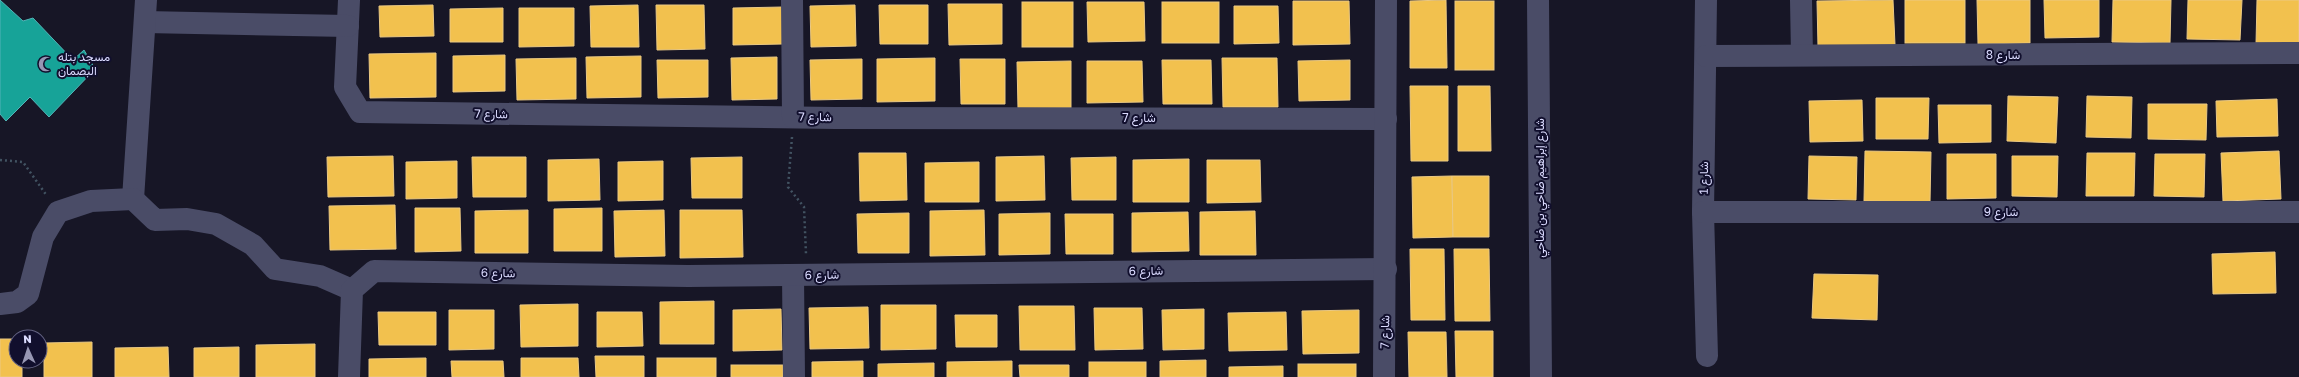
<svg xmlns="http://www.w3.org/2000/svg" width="2299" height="377" font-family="'Golos Text',Vazirmatn,sans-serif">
  <rect width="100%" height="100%" fill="#171626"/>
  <g fill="#f2c14e" stroke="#ebc983">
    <path d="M1446,0L1447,68H1410V1Z"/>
    <path d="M1893,0L1895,45L1818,47L1817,1Z"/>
    <rect x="1905" y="0" width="60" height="43"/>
    <path d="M1977,0H2030V43L1978,44Z"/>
    <path d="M2044,0H2099V37L2045,38Z"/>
    <path d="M2113,0H2171L2170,43L2112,42Z"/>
    <path d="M2188,0H2242L2240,40L2187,39Z"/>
    <path d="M2257,0H2299V45L2256,44Z"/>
    <path d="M1293,1H1349L1350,44L1293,45Z"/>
    <rect x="1455" y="1" width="39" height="69"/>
    <rect x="1022" y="2" width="51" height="45"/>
    <path d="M1087,2H1144L1145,41L1088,42Z"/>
    <rect x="1162" y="2" width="57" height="41"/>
    <path d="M948,4H1002V44L949,45Z"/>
    <path d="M433,5L434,36L380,37L379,6Z"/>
    <path d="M638,5L639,47H591L590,6Z"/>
    <path d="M656,5H704L705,49L657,50Z"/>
    <path d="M855,5L856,46L811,47L810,6Z"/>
    <path d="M879,5H928V44H880Z"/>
    <path d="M1234,6H1278L1279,43L1234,44Z"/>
    <path d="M783,7V44L733,45V8Z"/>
    <path d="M503,8V42H450V9Z"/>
    <path d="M519,8H574V46L519,47Z"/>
    <path d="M436,53V97L370,98L369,54Z"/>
    <path d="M505,55V91L453,92V56Z"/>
    <path d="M641,56V97L587,98L586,57Z"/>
    <path d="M777,57V99L732,100L731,58Z"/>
    <path d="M576,58V99L517,100L516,59Z"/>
    <path d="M935,58V101L877,102V59Z"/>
    <path d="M1222,58H1277L1278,107H1223Z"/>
    <path d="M862,59V99L811,100L810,60Z"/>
    <path d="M960,59H1005V104H961Z"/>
    <path d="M657,60H708V97L658,98Z"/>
    <path d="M1162,60H1211L1212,104H1163Z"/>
    <path d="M1350,60V100L1299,101L1298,61Z"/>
    <path d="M1071,61V108L1018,109L1017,62Z"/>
    <path d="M1087,61H1142L1143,102L1087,103Z"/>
    <path d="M1410,86H1448V161H1411Z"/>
    <path d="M1458,86H1490L1491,151H1458Z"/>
    <path d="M2008,96L2058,97L2056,143L2007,141Z"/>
    <path d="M2087,96L2132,97L2131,138L2086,137Z"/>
    <path d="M1876,98H1929L1928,139H1876Z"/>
    <path d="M2277,99L2278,136L2217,137L2216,101Z"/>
    <path d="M1862,100L1863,141L1810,142L1809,101Z"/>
    <path d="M2148,104H2207L2206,140L2148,139Z"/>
    <path d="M1938,105H1991V142L1939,143Z"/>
    <path d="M1865,151L1931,152L1930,202L1864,201Z"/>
    <path d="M2279,151L2281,199L2223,201L2221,153Z"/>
    <path d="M859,153H906L907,200L860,201Z"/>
    <path d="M2087,153H2135L2134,196H2086Z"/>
    <path d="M1947,154H1996V198L1947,199Z"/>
    <path d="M2155,154H2205L2204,197L2154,196Z"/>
    <path d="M393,156L394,196L328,197L327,157Z"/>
    <path d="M1044,156L1045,200L996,201V157Z"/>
    <path d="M1809,156L1857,157L1856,200L1808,199Z"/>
    <path d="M2012,156H2058L2057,197L2012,196Z"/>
    <path d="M472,157H526V197H473Z"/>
    <path d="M742,157V198H692L691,158Z"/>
    <path d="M1116,157V200H1072L1071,158Z"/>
    <path d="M599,159L600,200L548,201V160Z"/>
    <path d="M1189,159V202H1133V160Z"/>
    <path d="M1207,160H1260L1261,202L1207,203Z"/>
    <path d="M457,161V198L406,199V162Z"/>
    <path d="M663,161V200L618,201V162Z"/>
    <path d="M979,162V202H925V163Z"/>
    <path d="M1452,176L1453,237L1413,238L1412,177Z"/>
    <path d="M1452,176H1489V237H1453Z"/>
    <path d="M395,205L396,249L330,250L329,206Z"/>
    <path d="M415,208H460L461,251L415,252Z"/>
    <path d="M602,208V251H554V209Z"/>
    <path d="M528,210V253H475V211Z"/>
    <path d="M664,210L665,256L615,257L614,211Z"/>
    <path d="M680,210H742L743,257L680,258Z"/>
    <path d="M984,210L985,255L930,256V211Z"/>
    <path d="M1255,211L1256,255H1200V212Z"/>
    <path d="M1188,212L1189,251L1132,252V213Z"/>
    <path d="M909,213V253H858L857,214Z"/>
    <path d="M1050,213V254L999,255V214Z"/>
    <path d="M1065,214H1113V254H1066Z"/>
    <path d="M1410,249H1444L1445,320H1411Z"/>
    <path d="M1454,249H1489L1490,321H1455Z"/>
    <path d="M2275,252L2276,293L2213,294L2212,254Z"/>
    <path d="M1814,274L1878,275L1877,320L1812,318Z"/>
    <path d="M714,301V344H660V302Z"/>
    <path d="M578,304V346L521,347L520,305Z"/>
    <path d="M881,305H936V349L881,350Z"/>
    <path d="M1019,306H1074L1075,350H1020Z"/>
    <path d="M868,307L869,348L810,349L809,308Z"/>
    <path d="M1094,308H1142L1143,349L1095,350Z"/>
    <path d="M781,309L782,350L733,351V310Z"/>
    <path d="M1204,309V349L1163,350L1162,310Z"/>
    <path d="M449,310H494V349L449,350Z"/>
    <path d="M1359,310V353L1303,354L1302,311Z"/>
    <path d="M378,312H436V345H379Z"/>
    <path d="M597,312H642L643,346L597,347Z"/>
    <path d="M1286,312L1287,350L1229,351L1228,313Z"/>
    <path d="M955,315H997V347H956Z"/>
    <path d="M1455,331H1493V377H1456Z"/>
    <path d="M1408,332H1446L1447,377H1409Z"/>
    <path d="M0,339H16V361H22V377H0Z"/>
    <path d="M92,342V377H44V343Z"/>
    <path d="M315,344V377H256V345Z"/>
    <path d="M168,347L169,377H115V348Z"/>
    <path d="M239,347V377H194V348Z"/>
    <path d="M595,356H644V377H596Z"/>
    <path d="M426,358V377H369V359Z"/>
    <path d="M521,358H578L579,377H521Z"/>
    <rect x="657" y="358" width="59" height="19"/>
    <path d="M1206,360V377H1160V361Z"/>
    <path d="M451,361H503L504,377H452Z"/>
    <path d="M863,361V377H812V362Z"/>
    <path d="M1012,361V377H947V362Z"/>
    <rect x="1089" y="362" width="57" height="15"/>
    <path d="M934,363V377H878V364Z"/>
    <rect x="1298" y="364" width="58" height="13"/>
    <rect x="731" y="365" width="52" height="12"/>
    <path d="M1019,365H1069V377H1020Z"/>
    <path d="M1283,366V377H1229V367Z"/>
  </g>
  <path fill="#17a398" stroke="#52b4b7" d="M0,0L23,21L33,18L73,60L84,50L95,69L49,117L30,97L6,121L0,114Z"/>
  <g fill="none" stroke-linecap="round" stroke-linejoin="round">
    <g stroke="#425362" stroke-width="2.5" stroke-dasharray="2 3" stroke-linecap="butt">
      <path d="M792,137L788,187L804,207L806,254"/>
      <path d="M0,160L23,162L47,196"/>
    </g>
    <g stroke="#4a4c67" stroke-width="22">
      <path d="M349,0L345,87L360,112L835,118L1386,119"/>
      <path d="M792,0L793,117"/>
      <path d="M1538,0L1541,377"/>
      <path d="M1706,0L1703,212L1707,356"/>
      <path d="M1801,0L1802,55"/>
      <path d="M145,22L348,26"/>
      <path d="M1706,56L2299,53"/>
      <path d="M133,199L146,0"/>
      <path d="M1703,212H2299"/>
      <path d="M793,275L794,377"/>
      <path d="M0,304L17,302L28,294L43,237L58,212L91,201L133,199L155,220L187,219L216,224L253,245L275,269L320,276L352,290"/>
      <path d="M349,377L352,290L374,271L688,276L1386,269"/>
      <path d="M1384,377L1386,0"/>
    </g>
  </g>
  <defs>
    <symbol id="mosque-bare" viewBox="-9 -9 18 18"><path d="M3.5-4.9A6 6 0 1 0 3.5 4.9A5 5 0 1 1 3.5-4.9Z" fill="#9696b3" stroke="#110f2d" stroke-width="2.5" paint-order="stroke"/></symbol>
  </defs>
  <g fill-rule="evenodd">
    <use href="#mosque-bare" x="35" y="53" width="22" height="22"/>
  </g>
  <g text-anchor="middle" stroke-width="4" stroke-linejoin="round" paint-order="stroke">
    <g font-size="12" fill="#dbdbff" stroke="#110f2d">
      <text x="2003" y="59">شارع 8</text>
      <text transform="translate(491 114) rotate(1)" y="4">شارع 7</text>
      <text transform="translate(815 117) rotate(1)" y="4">شارع 7</text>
      <text x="1139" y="122">شارع 7</text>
      <text transform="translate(1704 178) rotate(-89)" y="4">شارع 1</text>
      <text transform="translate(1540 188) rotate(-90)" y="4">شارع إبراهيم ضاحي بن ضاحي</text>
      <text x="2001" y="216">شارع 9</text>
      <text transform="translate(1146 271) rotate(-1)" y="4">شارع 6</text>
      <text transform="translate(498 273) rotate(1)" y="4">شارع 6</text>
      <text transform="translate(822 275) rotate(-1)" y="4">شارع 6</text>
      <text transform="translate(1385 332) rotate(-89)" y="4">شارع 7</text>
    </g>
    <g font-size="12" fill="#dbdbff" stroke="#110f2d" text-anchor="start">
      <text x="58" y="61">مسجد بتله<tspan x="58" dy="14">البصمان</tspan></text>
    </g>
  </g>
  <g transform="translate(28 349) rotate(357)"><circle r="19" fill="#110f2d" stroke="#626181"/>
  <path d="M0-3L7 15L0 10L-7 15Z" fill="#9696b3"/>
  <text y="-6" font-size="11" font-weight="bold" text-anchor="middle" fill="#dbdbff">N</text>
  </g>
</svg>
